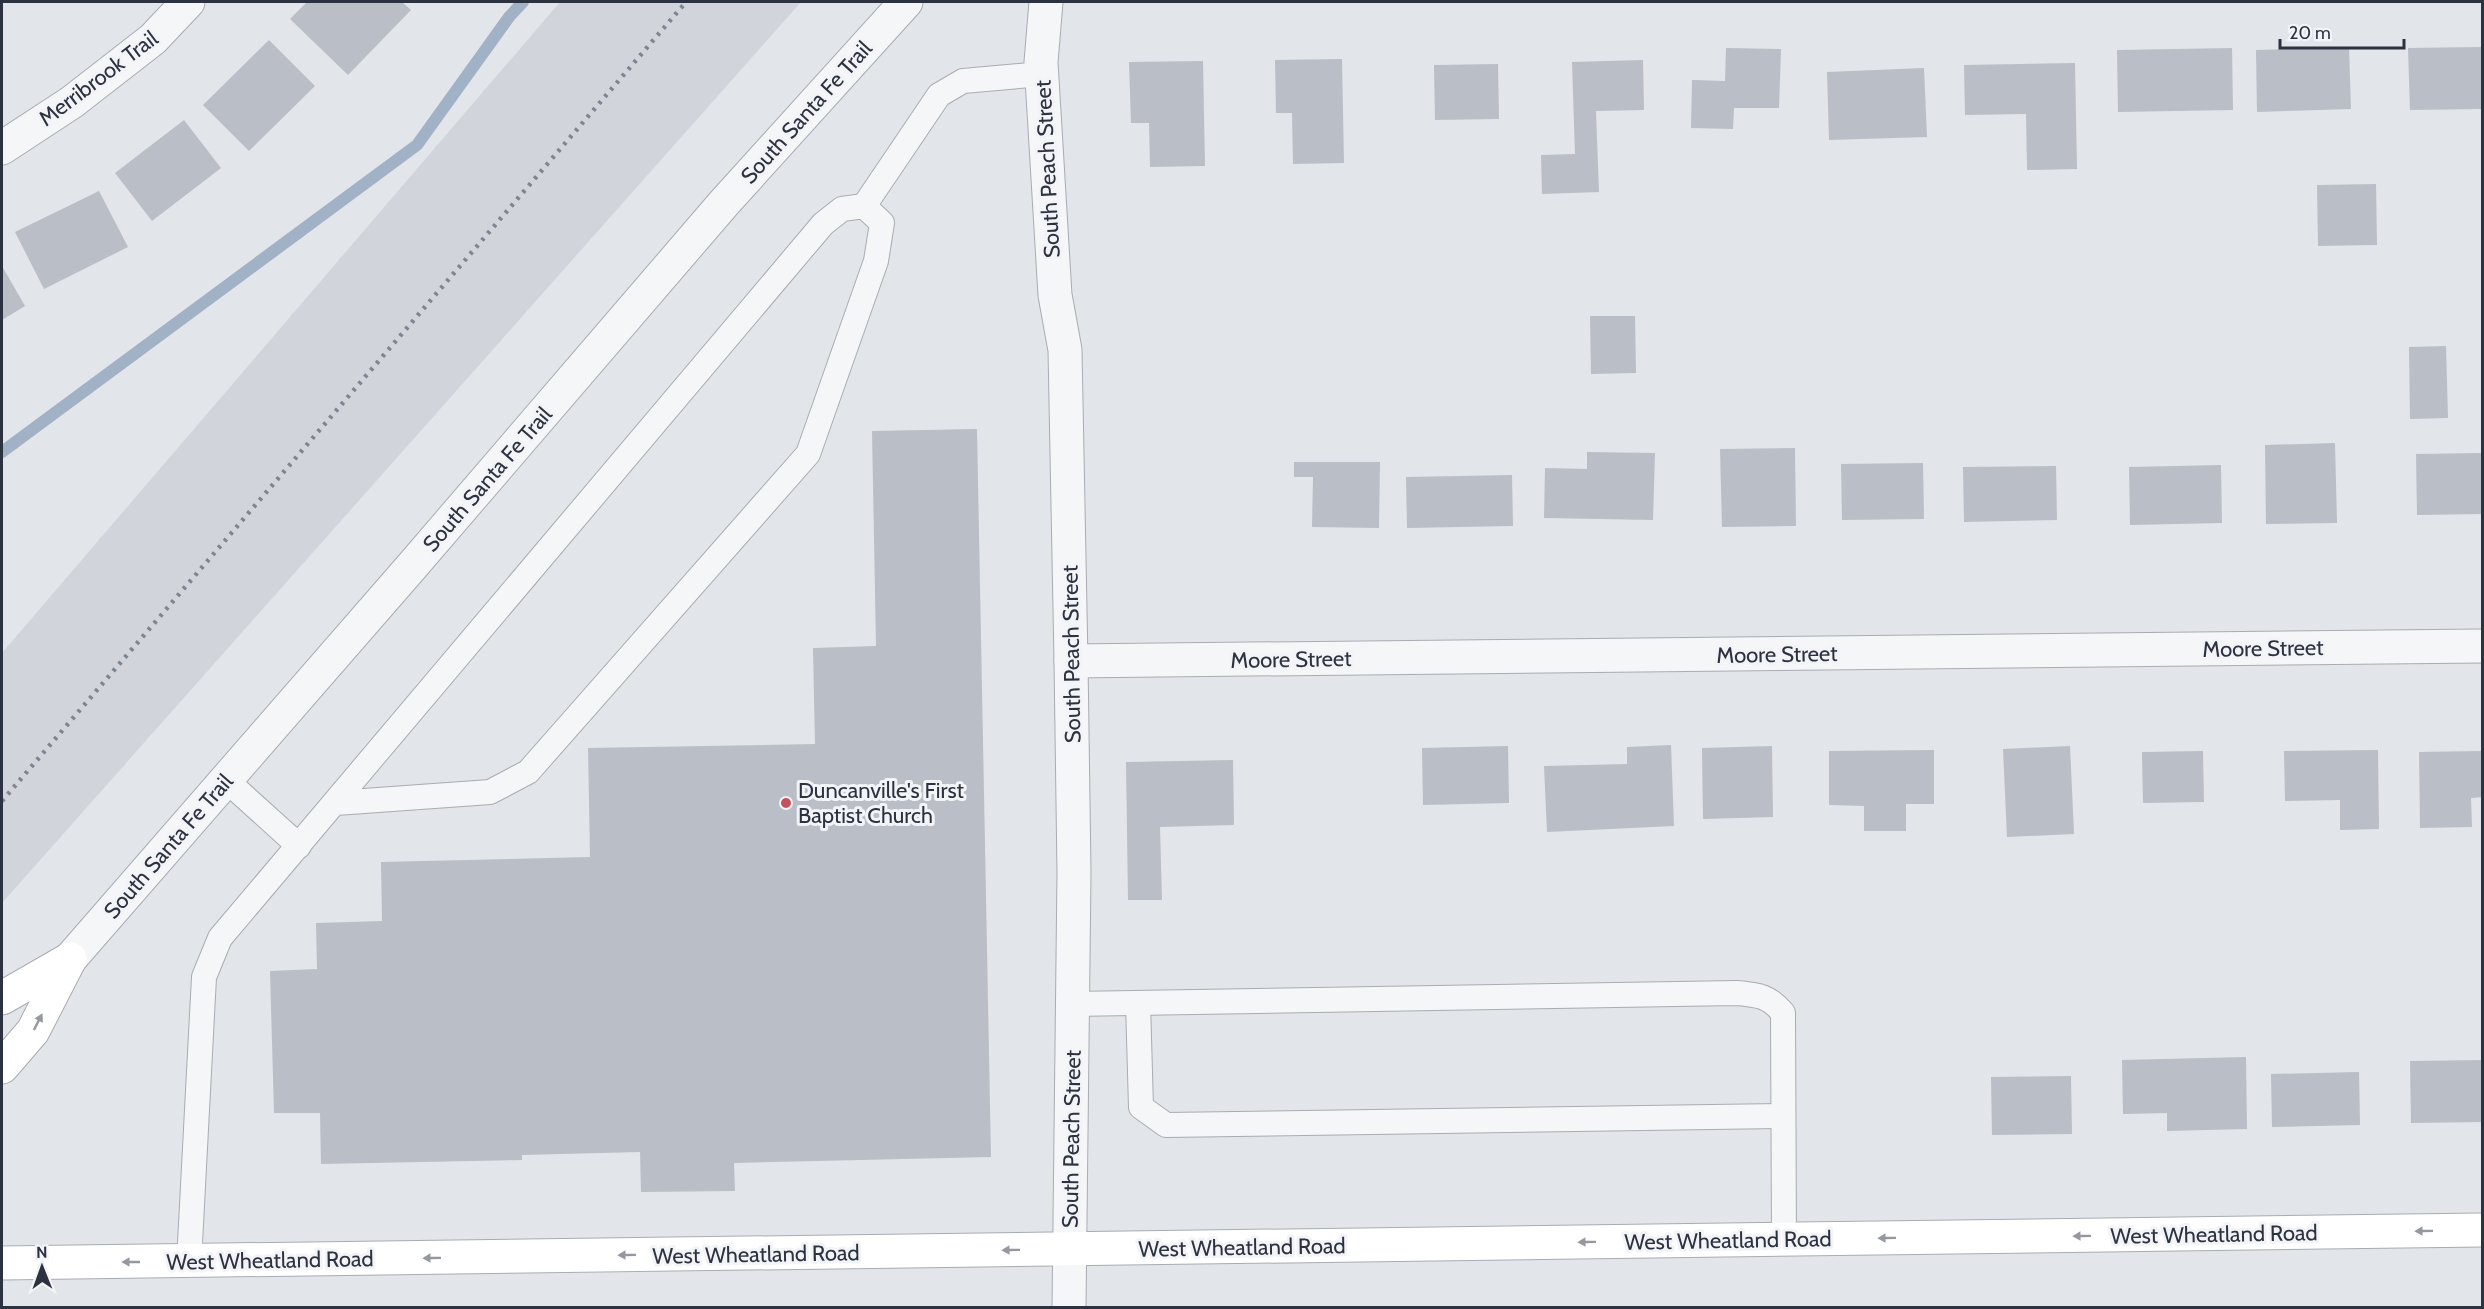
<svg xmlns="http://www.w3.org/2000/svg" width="2484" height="1309" font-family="Cabin,sans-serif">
  <rect width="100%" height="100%" fill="#e2e5e9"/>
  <path fill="#d1d4db" d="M560,2H801L2,903V653Z"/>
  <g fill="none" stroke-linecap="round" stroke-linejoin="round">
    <path stroke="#a1b1c6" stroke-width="12" d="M2,452L417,145L509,17L523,2"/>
  </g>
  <g fill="#babec6">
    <path d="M307,2H402L411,10L348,75L290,19Z"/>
    <path d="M269,40L315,86L249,151L203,105Z"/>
    <path d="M2349,47L2351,109L2257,112L2256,50Z"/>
    <path d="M2482,47V109L2410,110L2408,48Z"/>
    <path d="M1726,48L1781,49L1779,108H1734L1733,129L1691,128L1692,80L1725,81Z"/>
    <path d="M2232,48L2233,110L2118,112L2117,50Z"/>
    <path d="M1342,59L1344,163L1293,164L1292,113H1276L1275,60Z"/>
    <path d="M1643,60L1644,110L1596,111L1599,192L1542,194L1541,155L1575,154L1572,62Z"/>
    <path d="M1203,61L1205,166L1150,167L1149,123H1131L1129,62Z"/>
    <path d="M2075,63L2077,169L2027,170L2026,114L1965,115L1964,65Z"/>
    <path d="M1498,64L1499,119L1435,120L1434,65Z"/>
    <path d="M1924,68L1927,137L1829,140L1827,72Z"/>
    <path d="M184,120L221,168L152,221L115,173Z"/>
    <path d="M2376,184L2377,245L2318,246L2317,185Z"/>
    <path d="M99,191L128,247L44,289L15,232Z"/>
    <path d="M2,266L25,306L2,320Z"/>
    <path d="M1590,316H1635L1636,373L1591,374Z"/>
    <path d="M2446,346L2448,418L2410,419L2409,347Z"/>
    <path d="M977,429L991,1157L734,1163L735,1191L641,1192L640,1152L522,1155V1160L321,1164L320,1113H274L270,971L317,969L316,923L382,921L381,862L590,857L588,748L815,744L813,648L876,646L872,431Z"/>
    <path d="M2335,443L2337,523L2266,524L2265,445Z"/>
    <path d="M1795,448L1796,526L1722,527L1720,449Z"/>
    <path d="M1587,452L1655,453L1653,520L1544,518L1545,468L1587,469Z"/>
    <path d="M2482,453V514L2417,515L2416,454Z"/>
    <path d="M1294,462H1380L1379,528L1312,527L1313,477H1294Z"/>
    <path d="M1923,463L1924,519L1842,520L1841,464Z"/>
    <path d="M2221,465L2222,523L2130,525L2129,467Z"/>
    <path d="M2056,466L2057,520L1964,522L1963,467Z"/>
    <path d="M1512,475L1513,526L1407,528L1406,477Z"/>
    <path d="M1671,745L1674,826L1547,832L1544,766L1627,764V747Z"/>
    <path d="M1508,746L1509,803L1423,805L1422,748Z"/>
    <path d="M1772,746L1773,817L1703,819L1702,748Z"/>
    <path d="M2070,746L2074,834L2007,837L2003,749Z"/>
    <path d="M1934,750V804H1906V831H1864V806L1829,805V751Z"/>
    <path d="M2378,750L2379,829L2340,830V800L2285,801L2284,751Z"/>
    <path d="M2203,751L2204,802L2143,803L2142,752Z"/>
    <path d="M2482,751V797L2471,798L2472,827L2420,828L2419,752Z"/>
    <path d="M1233,760L1234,825L1160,827L1162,900H1128L1126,762Z"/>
    <path d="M2246,1057L2247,1129L2167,1131V1113L2123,1114L2122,1060Z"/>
    <path d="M2482,1060V1122L2411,1123L2410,1061Z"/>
    <path d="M2359,1072L2360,1125L2272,1127L2271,1074Z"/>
    <path d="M2071,1076L2072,1134L1992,1135L1991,1077Z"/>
  </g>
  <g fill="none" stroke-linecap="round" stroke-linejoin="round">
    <defs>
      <g id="service">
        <path d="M864,206L939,95L963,81L1042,74"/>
        <path d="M226,780L299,846"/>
        <path d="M1138,1003L1141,1107L1166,1125L1783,1116"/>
        <path d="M1072,1004L1737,993C1759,995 1769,996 1783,1013L1784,1239"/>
        <path d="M189,1262L204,977L220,938L823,224L842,209L864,206L882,223L876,261L808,454L528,772L490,792L336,803"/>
      </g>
      <g id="minor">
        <path d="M1046,2L1041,62L1055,295L1065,350L1071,661L1074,872L1069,1308"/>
        <path d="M2,148L72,102L153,39L188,2"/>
        <path d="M1071,661L2482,646"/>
      </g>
      <path id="tertiary" d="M70,959L413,565L724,203L906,2"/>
      <g id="secondary">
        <path d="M2,998L70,959"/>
        <path d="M2,1067L33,1031L70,959"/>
        <path d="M2,1263L2482,1230"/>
      </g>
    </defs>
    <use href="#service" stroke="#a8acb3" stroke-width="26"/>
    <use href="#minor" stroke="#a8acb3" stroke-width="35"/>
    <use href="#tertiary" stroke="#a8acb3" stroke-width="35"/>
    <use href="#secondary" stroke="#a8acb3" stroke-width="35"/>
    <use href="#service" stroke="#f5f6f8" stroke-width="24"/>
    <use href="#minor" stroke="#f5f6f8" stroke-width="33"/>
    <use href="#tertiary" stroke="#f5f6f8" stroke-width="33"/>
    <use href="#secondary" stroke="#fff" stroke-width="33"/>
    <path stroke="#7d8492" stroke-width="4.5" stroke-dasharray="3 6" stroke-linecap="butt" d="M2,801L686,2"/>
  </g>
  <defs><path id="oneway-solid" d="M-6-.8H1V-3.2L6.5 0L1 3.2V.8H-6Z" transform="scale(1.5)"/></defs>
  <g fill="#9698a0">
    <use href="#oneway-solid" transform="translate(38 1022) rotate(-63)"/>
    <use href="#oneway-solid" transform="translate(2424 1231) rotate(179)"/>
    <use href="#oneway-solid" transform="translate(2082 1236) rotate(179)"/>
    <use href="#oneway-solid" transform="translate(1887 1238) rotate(179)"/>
    <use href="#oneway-solid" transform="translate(1587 1242) rotate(179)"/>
    <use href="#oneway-solid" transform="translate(1011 1250) rotate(179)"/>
    <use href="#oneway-solid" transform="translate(627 1255) rotate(179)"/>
    <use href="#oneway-solid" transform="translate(432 1258) rotate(179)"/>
    <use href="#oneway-solid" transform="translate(131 1262) rotate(180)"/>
  </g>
  <circle fill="#c3535f" stroke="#f2f4f7" stroke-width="2" cx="786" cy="803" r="6"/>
  <g text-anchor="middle" stroke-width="6" stroke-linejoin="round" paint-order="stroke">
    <g font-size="22" fill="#2c3240" stroke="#f2f4f7">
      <text transform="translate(98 78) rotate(-37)" y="8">Merribrook Trail</text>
      <text transform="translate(806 112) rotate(-48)" y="8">South Santa Fe Trail</text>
      <text transform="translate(1047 169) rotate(-93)" y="8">South Peach Street</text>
      <text transform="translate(487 479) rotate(-49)" y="8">South Santa Fe Trail</text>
      <text transform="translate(2263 648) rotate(-1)" y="8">Moore Street</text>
      <text transform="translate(1071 654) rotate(-91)" y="8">South Peach Street</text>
      <text transform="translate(1777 654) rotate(-1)" y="8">Moore Street</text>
      <text transform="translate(1291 659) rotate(-1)" y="8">Moore Street</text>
      <text transform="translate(168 846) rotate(-49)" y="8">South Santa Fe Trail</text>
      <text transform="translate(1071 1139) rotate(-89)" y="8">South Peach Street</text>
      <text transform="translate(2214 1234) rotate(-1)" y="8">West Wheatland Road</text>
      <text transform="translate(1728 1240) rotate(-1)" y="8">West Wheatland Road</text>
      <text transform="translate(1242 1247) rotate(-1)" y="8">West Wheatland Road</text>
      <text transform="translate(756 1254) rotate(-1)" y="8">West Wheatland Road</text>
      <text transform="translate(270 1260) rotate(-1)" y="8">West Wheatland Road</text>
    </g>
    <g font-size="22" fill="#2c3240" stroke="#f2f4f7" text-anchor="start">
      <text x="798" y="798">Duncanville's First<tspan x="798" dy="25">Baptist Church</tspan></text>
    </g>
  </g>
  <rect width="2484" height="1309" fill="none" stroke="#2c3240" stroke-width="6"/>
  <g transform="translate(42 1267) rotate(359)" stroke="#f2f4f7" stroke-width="4.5" paint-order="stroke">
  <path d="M0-4.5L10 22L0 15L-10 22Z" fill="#2c3240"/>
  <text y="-9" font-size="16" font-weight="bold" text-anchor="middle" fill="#2c3240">N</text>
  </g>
  <path d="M2280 39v9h124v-9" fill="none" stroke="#2c3240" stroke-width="3"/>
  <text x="2289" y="39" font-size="18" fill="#2c3240" stroke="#f2f4f7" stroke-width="4.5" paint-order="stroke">20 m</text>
</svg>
